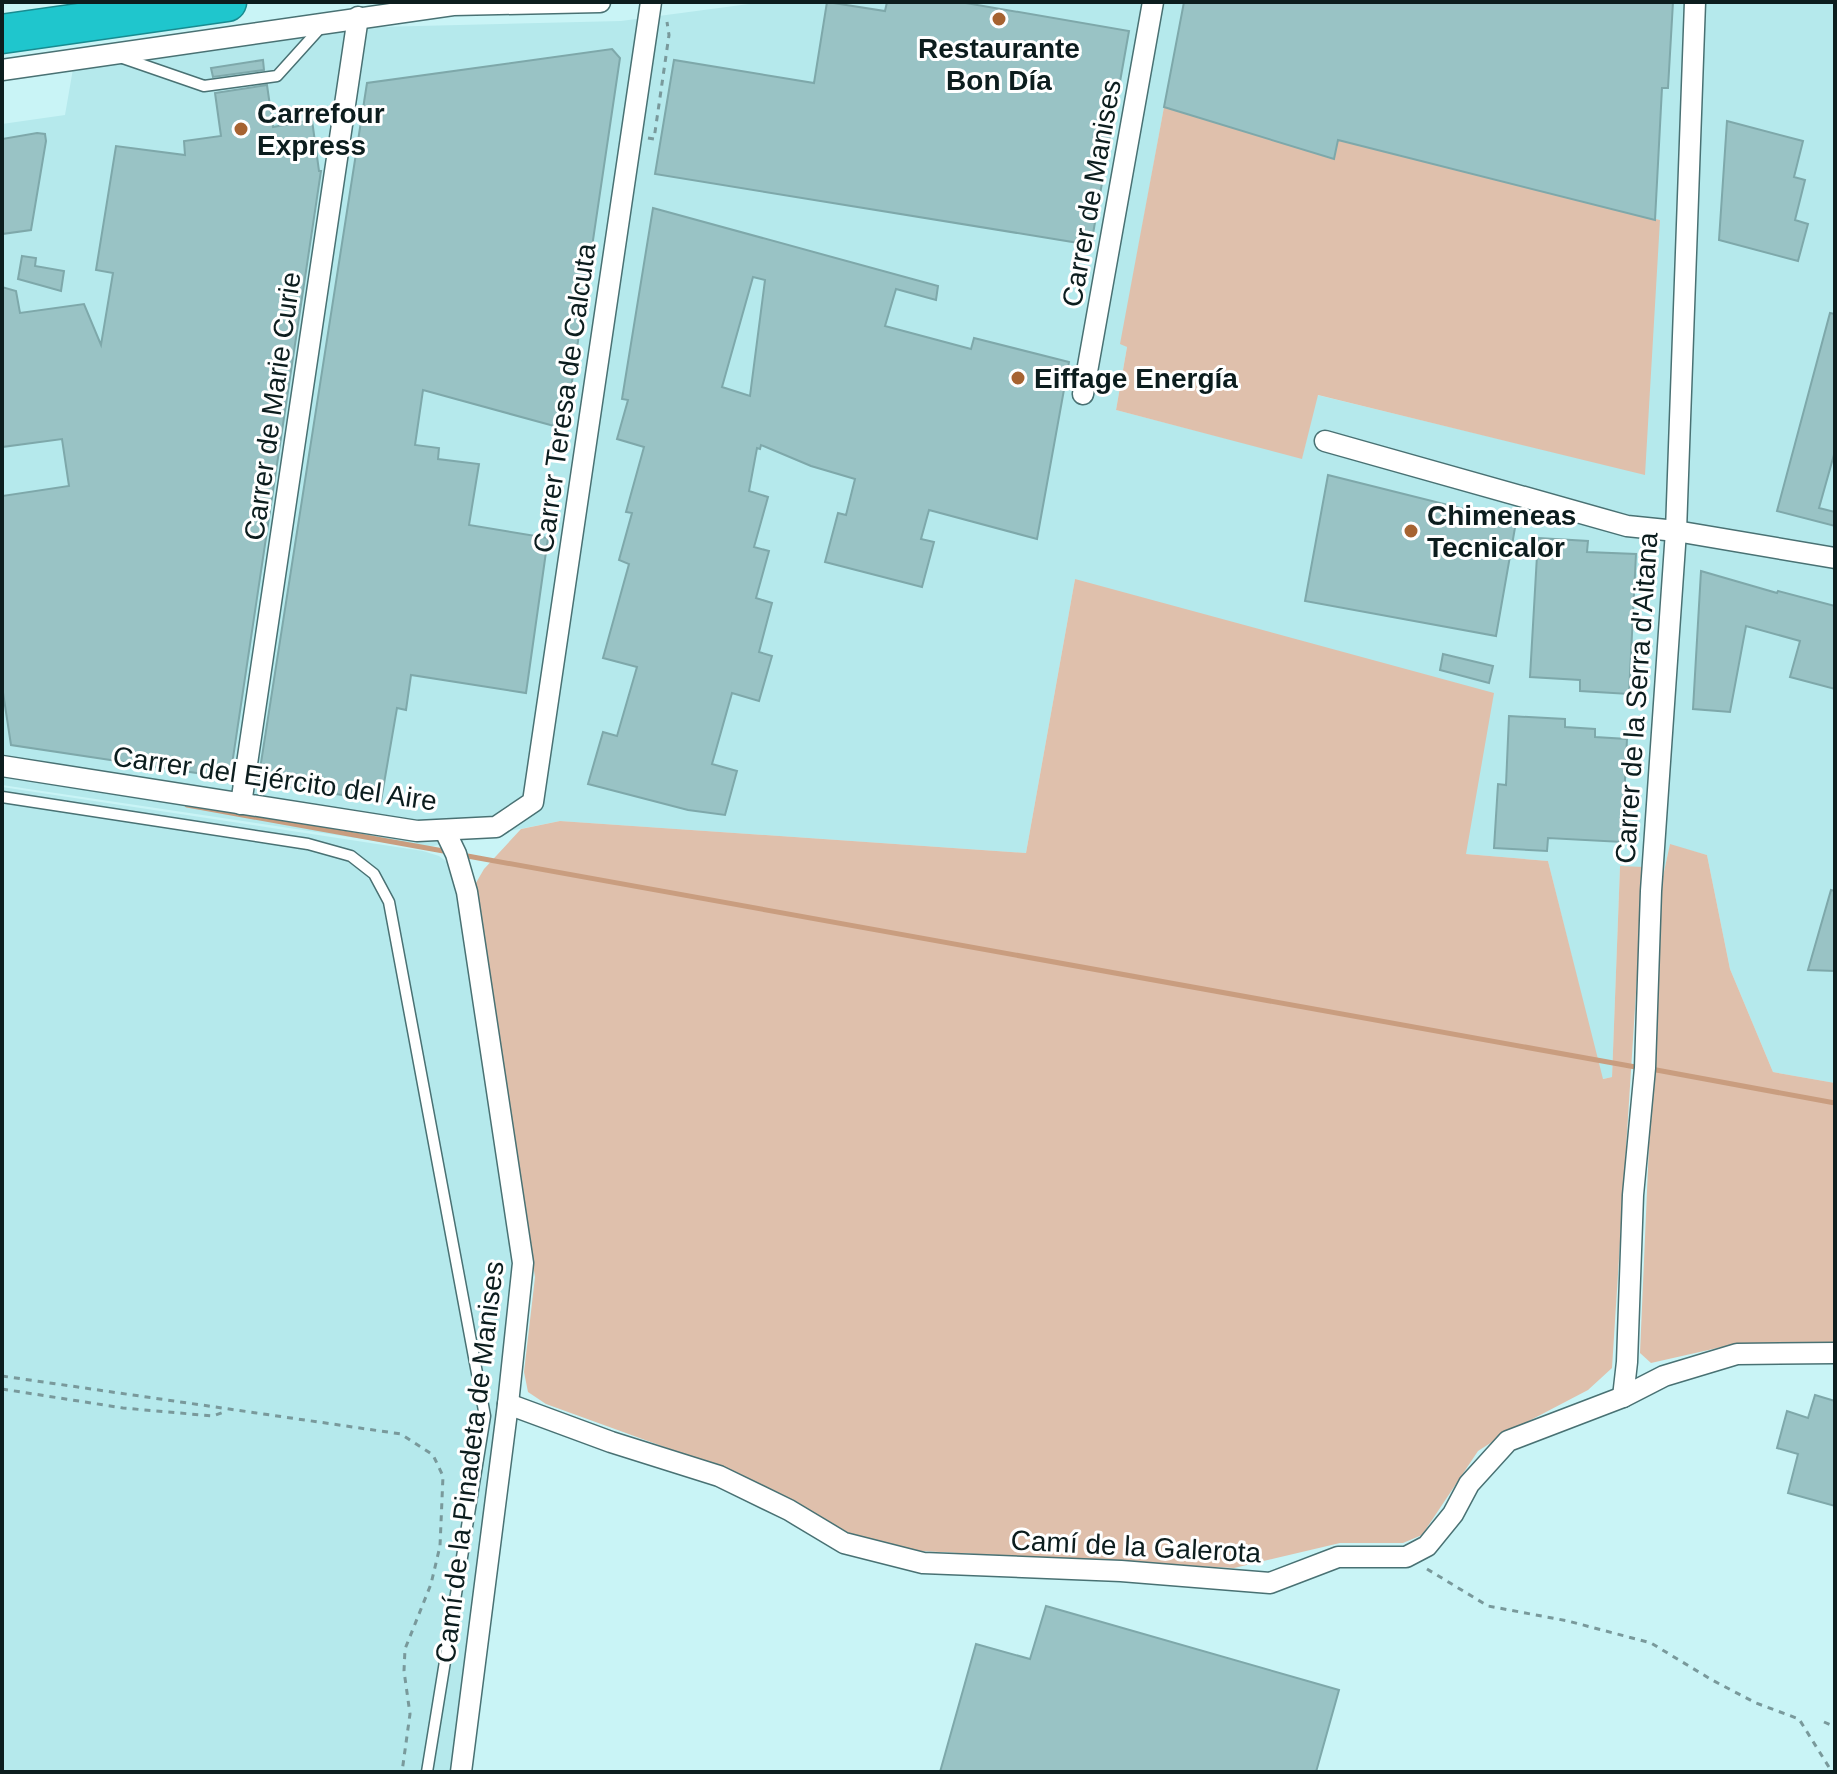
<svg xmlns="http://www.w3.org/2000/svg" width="1837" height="1774" font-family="Arial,sans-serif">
  <rect width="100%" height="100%" fill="#c9f4f6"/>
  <g fill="#b5e9ec" fill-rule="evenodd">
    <path d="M764,2H1835V1083L1773,1072L1730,969L1707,855L1670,845L1660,890L1620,866L1612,1077L1602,1079L1548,861L1466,854L1075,579L1026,853L560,821L423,848L2,785V124L65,115L73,69L336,28L621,21ZM1164,107L1334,159L1339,140L1659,220L1644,474L1317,395L1302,458L1116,410L1127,347L1121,343Z"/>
    <path d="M2,787L423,851L439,856L447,862L455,882L513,1264L495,1436L453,1772H2Z"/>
  </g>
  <g fill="#dfc0ac">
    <path d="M1164,107L1333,159L1338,140L1660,220L1645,475L1318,395L1302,459L1116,410L1127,347L1120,344Z"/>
    <path d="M1075,579L1494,693L1466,854L1548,861L1603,1079L1612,1077L1620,866L1644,867L1612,1368L1588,1390L1506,1433L1478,1451L1422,1535L1403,1543H1340L1234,1568L903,1550L843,1534L797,1502L736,1473L546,1404L528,1392L524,1372L535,1277L473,888L484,869L521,829L560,821L1026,853Z"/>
    <path d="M1670,844L1707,855L1730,969L1773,1072L1835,1083V1344H1735L1651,1363L1640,1353L1660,890Z"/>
  </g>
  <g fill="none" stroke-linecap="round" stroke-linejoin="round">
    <g stroke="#c99d7f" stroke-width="5">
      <path d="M187,805L449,852"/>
      <path d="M462,855L1641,1068"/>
      <path d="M1651,1069L1835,1103"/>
    </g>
  </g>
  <g fill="#99c3c5" stroke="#7ea8aa" stroke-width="2" fill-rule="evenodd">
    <path d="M827,2L885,11L887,2H960L1129,31L1091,245L655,174L674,60L814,83Z"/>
    <path d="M1184,2H1673L1668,88H1662L1655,220L1338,140L1334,159L1164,107Z"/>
    <path d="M612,49L620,58L565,429L423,390L415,445L439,448L438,459L479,464L469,525L548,538L526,693L411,675L406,710L397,708L381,801L258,782L367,83Z"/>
    <path d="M263,60L264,70L213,77L211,68Z"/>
    <path d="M267,85L273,127L312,120L319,171H321L230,778L11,745L2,686V496L69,486L62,439L2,447V287L16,291L20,313L84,304L101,345L113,273L96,270L116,146L185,155L184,141L221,136L215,93Z"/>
    <path d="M1727,121L1803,141L1794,177L1805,180L1795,220L1808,224L1798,261L1719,240Z"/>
    <path d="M37,133L45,134L46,141L31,230L2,234V139Z"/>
    <path d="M653,208L938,286L936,300L896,289L885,326L971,349L974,338L1069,362L1037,539L929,510L921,539L934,542L922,587L825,562L838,513L846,515L855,479L811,466L761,445L760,449L757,448L749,491L768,497L754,547L769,551L756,598L772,603L759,652L772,656L759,701L732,693L712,764L737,771L725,815L688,810L588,784L603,732L617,736L637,667L603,658L629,564L619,560L632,513L626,512L644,447L617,439L628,400L622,399ZM753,277L765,280L750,396L722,387Z"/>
    <path d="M22,256L36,258L35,266L64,271L61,291L18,279Z"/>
    <path d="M1830,313L1835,314V451L1819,508L1835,512V526L1777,511Z"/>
    <path d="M1328,475L1516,522L1496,636L1305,601Z"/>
    <path d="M1538,538L1588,541L1587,552L1636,554L1629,694L1580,691V680L1530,677Z"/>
    <path d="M1701,571L1777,593L1778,591L1835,606V689L1790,677L1800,641L1746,626L1730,712L1693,709Z"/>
    <path d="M1443,654L1493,666L1489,683L1440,670Z"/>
    <path d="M1509,716L1565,719V727L1595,729V737L1627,739L1622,842L1548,838L1547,851L1494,848L1498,784L1506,785Z"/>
    <path d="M1831,890L1835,891V971L1808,970Z"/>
    <path d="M1815,1395L1835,1401V1506L1788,1493L1798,1454L1777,1448L1787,1411L1808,1418Z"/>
    <path d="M1046,1606L1339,1690L1316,1772H940L976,1644L1030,1659Z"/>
  </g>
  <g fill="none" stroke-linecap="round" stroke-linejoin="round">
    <defs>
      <g id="service">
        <path d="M120,57L204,86L277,76L323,25"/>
        <path d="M2,797L308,844L351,856L374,874L389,902L485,1416L427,1772"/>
      </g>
      <g id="minor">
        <path d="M2,70L453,5L600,2"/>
        <path d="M1083,394L1153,2"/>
        <path d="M1325,441L1627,526L1676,531L1835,558"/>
        <path d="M2,766L417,831L496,827L533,802L651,2"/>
        <path d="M241,804L358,17"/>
        <path d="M445,831L456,854L467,892L523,1263L508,1404L461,1772"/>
        <path d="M1623,1397L1627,1362L1633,1195L1645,1068L1651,891L1676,531L1695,2"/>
        <path d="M508,1404L611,1442L719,1476L789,1510L844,1543L923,1563L1121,1571L1270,1583L1338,1557H1406L1427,1546L1453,1514L1469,1484L1508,1441L1623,1397L1664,1376L1737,1354L1835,1353"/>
      </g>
      <path id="motorway" d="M2,34L227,2"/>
    </defs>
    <use href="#service" stroke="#497173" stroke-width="13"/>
    <use href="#minor" stroke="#497173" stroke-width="23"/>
    <use href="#motorway" stroke="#188b90" stroke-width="41"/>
    <g stroke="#79999b" stroke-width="3" stroke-dasharray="6 6" stroke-linecap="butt">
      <path d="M648,138L654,139L669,35L667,22"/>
      <path d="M2,1376L401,1434L433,1455L443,1476L440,1546L431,1584L405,1649L404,1671L410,1714L402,1772"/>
      <path d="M2,1389L123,1408L213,1416L227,1411"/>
      <path d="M1427,1569L1488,1606L1568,1621L1651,1643L1712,1680L1756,1703L1799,1719L1832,1772"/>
      <path d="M1824,1722L1835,1727"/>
    </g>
    <use href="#service" stroke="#fff" stroke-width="10"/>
    <use href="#minor" stroke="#fff" stroke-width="20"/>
    <use href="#motorway" stroke="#1fc6cd" stroke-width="38"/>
  </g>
  <g fill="#a66331" stroke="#fff" stroke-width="3">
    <circle cx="999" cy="19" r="8"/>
    <circle cx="241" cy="129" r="8"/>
    <circle cx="1018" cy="378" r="8"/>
    <circle cx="1411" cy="531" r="8"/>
  </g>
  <g text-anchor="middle" stroke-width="6" stroke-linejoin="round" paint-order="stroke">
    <g font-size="28" font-weight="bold" fill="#0c1d1e" stroke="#fff" text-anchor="start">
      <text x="999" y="58" text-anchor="middle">Restaurante<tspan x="999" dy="32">Bon Día</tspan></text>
      <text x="257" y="123">Carrefour<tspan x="257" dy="32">Express</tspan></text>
      <text x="1034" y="388">Eiffage Energía</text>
      <text x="1427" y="525">Chimeneas<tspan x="1427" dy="32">Tecnicalor</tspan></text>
    </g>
    <g font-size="28" fill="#0c1d1e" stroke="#fff">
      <text transform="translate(1091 193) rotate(-80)" y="10">Carrer de Manises</text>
      <text transform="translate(564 398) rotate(-82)" y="10">Carrer Teresa de Calcuta</text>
      <text transform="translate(272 406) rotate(-82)" y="10">Carrer de Marie Curie</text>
      <text transform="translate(1636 698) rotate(-86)" y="10">Carrer de la Serra d'Aitana</text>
      <text transform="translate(275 778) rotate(8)" y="10">Carrer del Ejército del Aire</text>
      <text transform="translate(469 1462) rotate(-83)" y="10">Camí de la Pinadeta de Manises</text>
      <text transform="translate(1136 1546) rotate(3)" y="10">Camí de la Galerota</text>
    </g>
  </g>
  <rect width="1837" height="1774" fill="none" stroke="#0c1d1e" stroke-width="8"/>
</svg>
